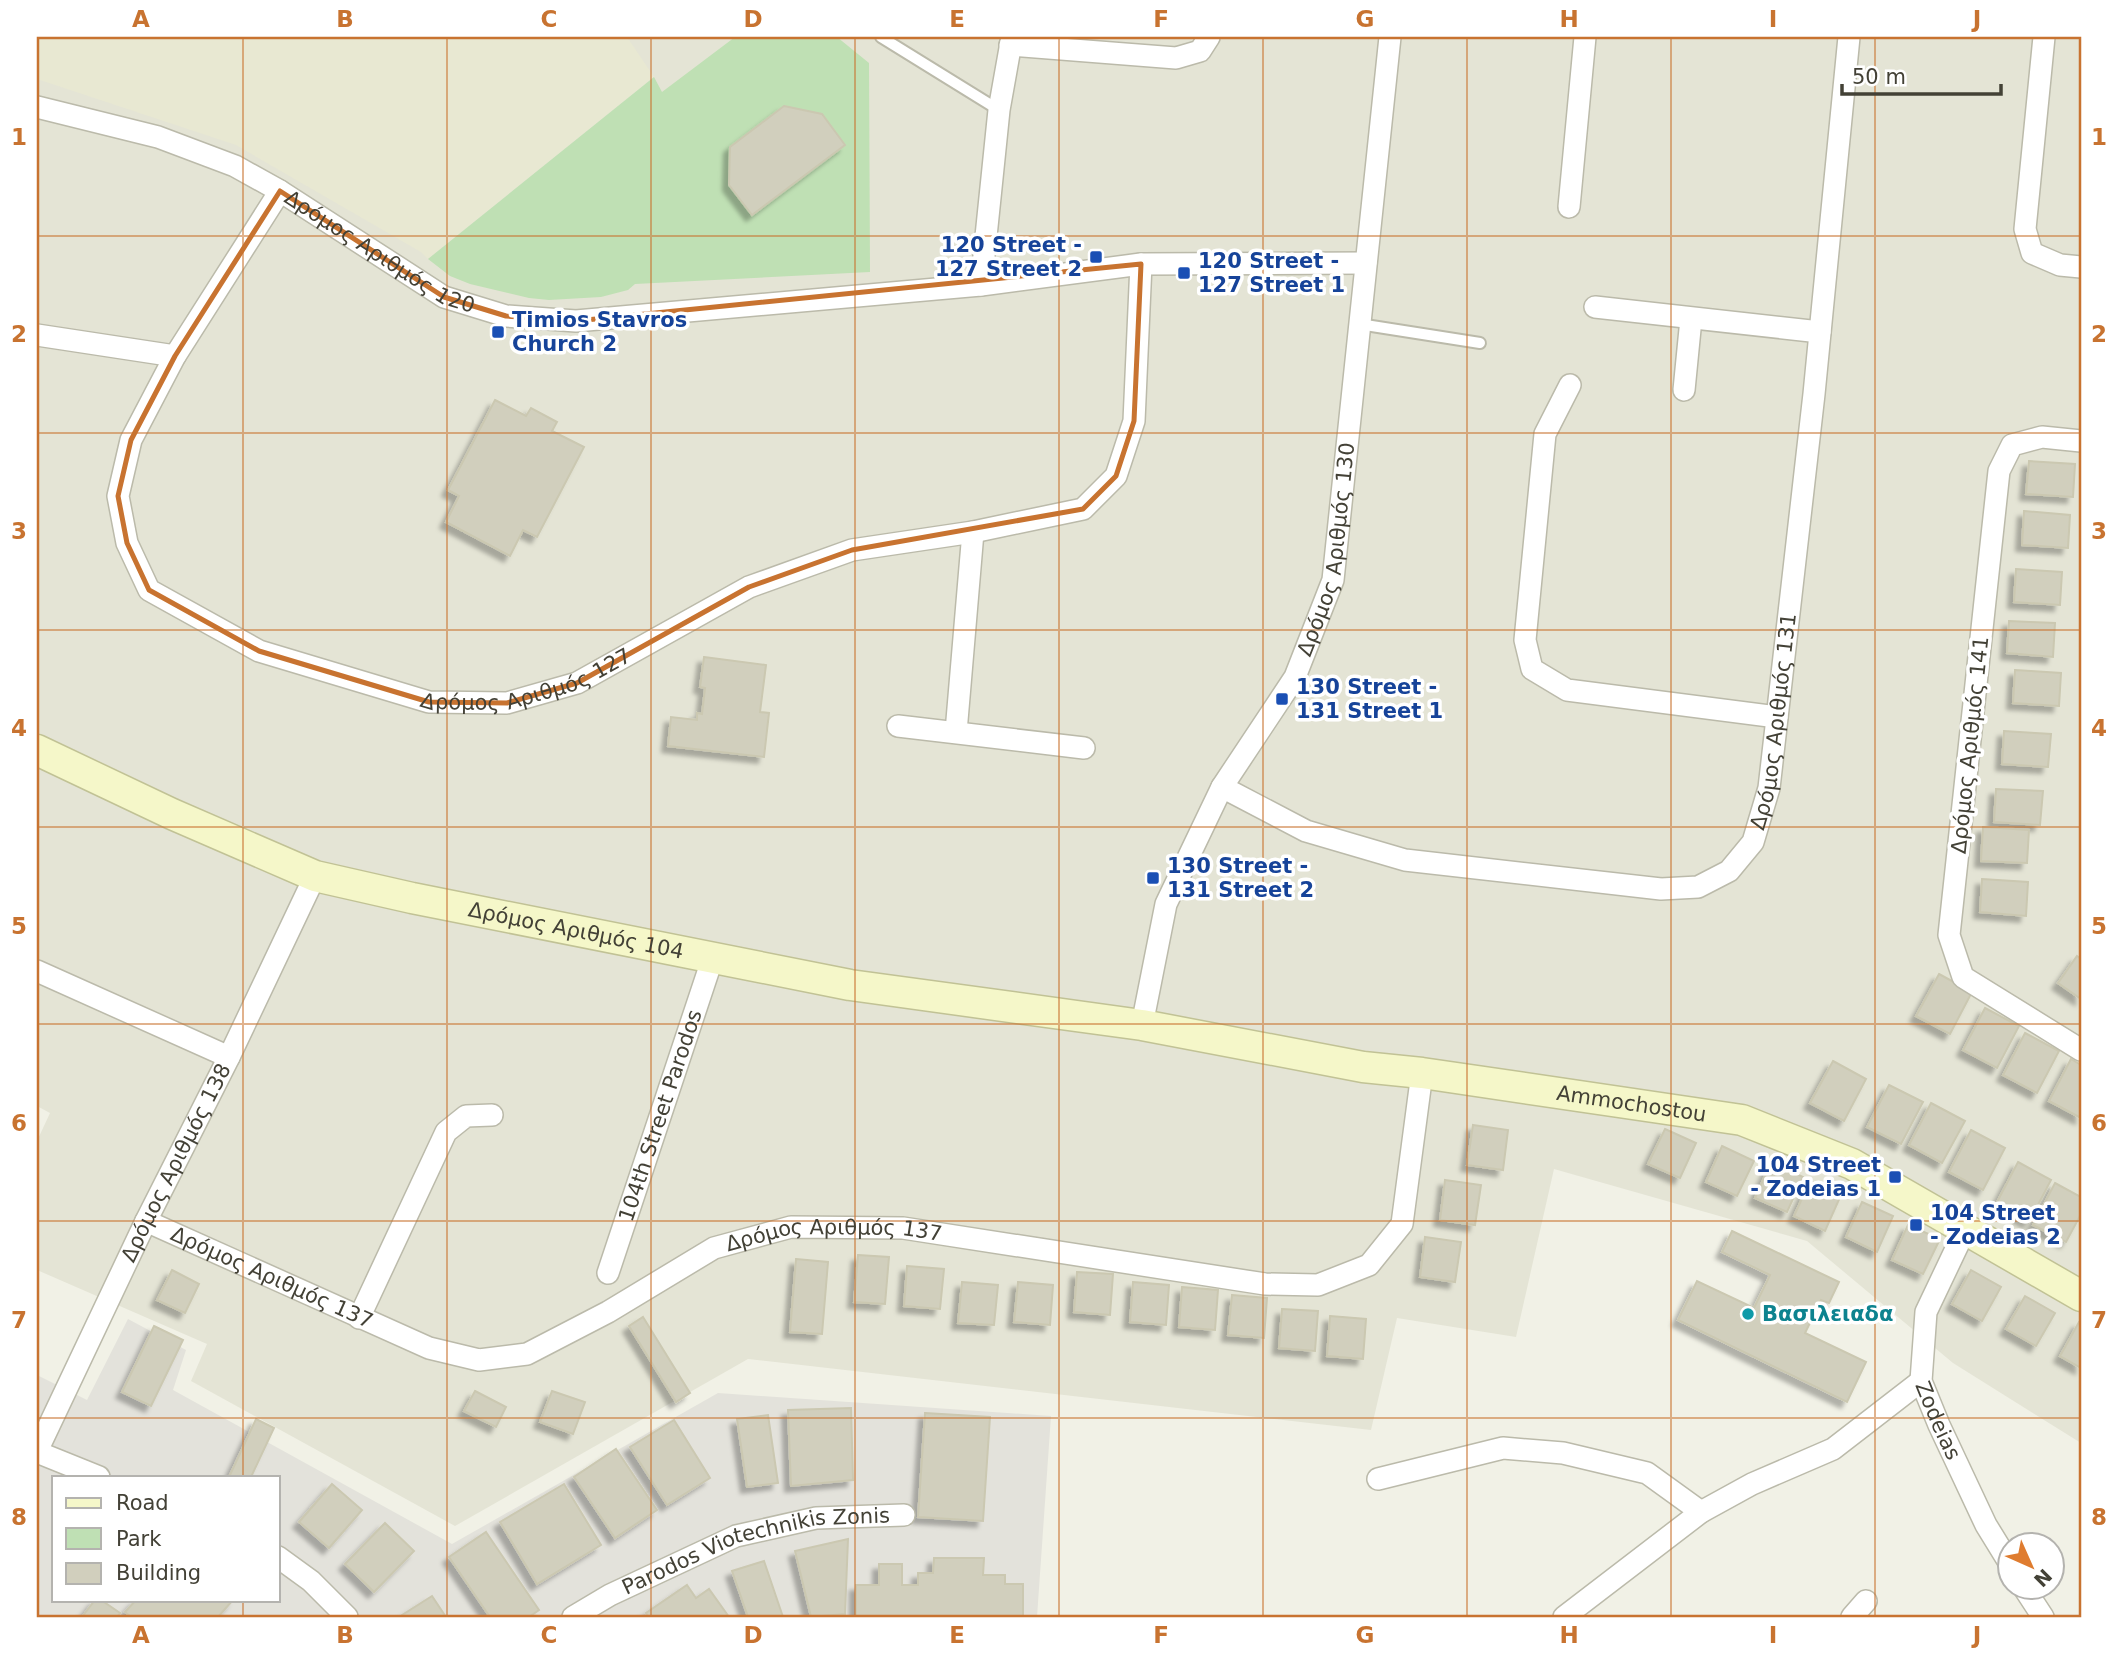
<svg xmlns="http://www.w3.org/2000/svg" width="2118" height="1654" viewBox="0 0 2118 1654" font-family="'DejaVu Sans',sans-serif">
  <defs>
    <filter id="shadow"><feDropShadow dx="-6" dy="6" stdDeviation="2" flood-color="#0004"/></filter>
  </defs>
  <rect width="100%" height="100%" fill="#f1f1e6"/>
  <polygon fill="#e4e4d5" points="37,37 2081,37 2081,1443 1953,1363 1807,1241 1554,1169 1516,1337 1397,1318 1371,1430 748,1359 455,1526 191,1381 207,1344 37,1270 37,1141 50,1113 37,1106"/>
  <path fill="#e3e2db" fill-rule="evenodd" d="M128,1319L186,1350L173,1390L452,1544L718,1393L1051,1416L1037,1617H37V1375L87,1400ZM54,1477H278V1600H54Z"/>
  <polygon fill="#e8e8d2" points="37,37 627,37 654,77 428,259 421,252 236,145 37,79"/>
  <polygon fill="#bfe0b4" points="735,37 837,37 869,63 870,272 635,284 628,290 601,297 549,300 529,298 470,284 450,276 428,259 654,77 662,92"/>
  <g fill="#d1cfbd" stroke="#cbc8b1" stroke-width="2" filter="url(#shadow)">
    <polygon points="784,106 822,114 845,145 752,215 729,185 730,147"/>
    <polygon points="495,400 526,416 531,408 557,422 552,431 584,447 537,537 523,530 510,556 446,522 459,496 448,490"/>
    <polygon points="2029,461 2075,464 2073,497 2026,494"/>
    <polygon points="2024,511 2070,515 2068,548 2022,545"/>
    <polygon points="2016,569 2062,572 2060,605 2014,602"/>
    <polygon points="2009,621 2055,623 2053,657 2007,653"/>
    <polygon points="704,657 766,665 760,712 769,713 764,757 668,746 671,717 697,720 697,713 702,714 705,688 700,687"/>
    <polygon points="2015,670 2061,673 2059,706 2013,703"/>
    <polygon points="2004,731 2051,734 2048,767 2002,764"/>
    <polygon points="1996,789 2043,791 2040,825 1994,822"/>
    <polygon points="1983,827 2029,830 2027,863 1981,861"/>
    <polygon points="1982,879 2028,882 2026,916 1980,912"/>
    <polygon points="2077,956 2081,959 2081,999 2058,983"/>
    <polygon points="1939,974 1972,992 1950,1034 1916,1016"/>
    <polygon points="1985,1008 2019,1026 1997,1068 1963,1050"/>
    <polygon points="2025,1033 2059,1051 2037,1093 2003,1075"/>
    <polygon points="2071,1059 2081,1065 2081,1118 2049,1101"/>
    <polygon points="1833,1061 1866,1079 1844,1121 1810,1103"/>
    <polygon points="1889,1085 1923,1102 1901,1144 1867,1127"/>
    <polygon points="1931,1103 1965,1121 1942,1163 1909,1145"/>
    <polygon points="1473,1125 1508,1130 1503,1170 1467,1165"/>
    <polygon points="1665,1129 1696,1143 1680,1178 1648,1164"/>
    <polygon points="1971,1130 2005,1148 1983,1190 1949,1172"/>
    <polygon points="1722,1146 1754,1161 1737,1196 1706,1182"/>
    <polygon points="1771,1162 1803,1177 1787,1212 1755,1198"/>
    <polygon points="2018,1162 2051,1180 2029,1222 1996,1204"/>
    <polygon points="1445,1180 1481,1185 1475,1225 1440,1220"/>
    <polygon points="1810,1181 1841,1195 1825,1231 1794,1216"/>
    <polygon points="2055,1183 2081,1197 2081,1214 2066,1242 2033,1225"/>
    <polygon points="1862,1202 1893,1216 1877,1252 1846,1237"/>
    <polygon points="1908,1225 1940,1239 1923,1274 1892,1260"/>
    <polygon points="1732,1231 1839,1282 1829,1303 1821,1300 1805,1333 1866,1362 1847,1402 1678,1320 1697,1281 1754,1308 1770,1275 1722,1252"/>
    <polygon points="1425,1237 1461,1242 1455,1282 1420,1277"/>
    <polygon points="858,1255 889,1257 885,1304 854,1302"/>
    <polygon points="796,1259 828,1262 822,1334 790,1332"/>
    <polygon points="907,1266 944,1269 940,1309 904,1306"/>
    <polygon points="172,1270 199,1284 185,1313 157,1300"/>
    <polygon points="1971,1270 2001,1287 1982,1321 1952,1304"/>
    <polygon points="1077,1272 1113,1274 1110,1315 1074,1312"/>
    <polygon points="962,1282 998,1285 994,1325 958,1323"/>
    <polygon points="1018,1282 1053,1285 1050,1325 1014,1322"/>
    <polygon points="1133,1282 1169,1285 1166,1325 1130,1322"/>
    <polygon points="1182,1287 1218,1290 1215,1330 1179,1327"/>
    <polygon points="1232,1295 1267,1298 1264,1338 1228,1335"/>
    <polygon points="2025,1296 2055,1313 2036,1346 2006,1329"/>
    <polygon points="1282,1309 1318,1311 1315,1351 1279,1348"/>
    <polygon points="1330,1316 1366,1319 1363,1359 1327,1356"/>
    <polygon points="643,1317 690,1393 676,1402 629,1326"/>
    <polygon points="2079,1322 2081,1323 2081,1368 2060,1356"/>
    <polygon points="154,1326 183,1340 151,1406 122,1392"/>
    <polygon points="475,1391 506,1407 496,1427 464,1411"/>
    <polygon points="552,1391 585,1402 573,1434 540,1422"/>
    <polygon points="851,1408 853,1480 791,1486 788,1410"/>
    <polygon points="925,1413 990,1417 983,1521 918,1517"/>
    <polygon points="768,1415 778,1483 747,1487 737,1419"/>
    <polygon points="256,1419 274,1428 251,1477 229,1477"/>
    <polygon points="674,1420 710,1478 667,1505 630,1447"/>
    <polygon points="616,1449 657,1510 615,1538 574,1477"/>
    <polygon points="332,1484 362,1510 329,1548 299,1522"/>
    <polygon points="564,1484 601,1545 537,1584 500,1522"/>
    <polygon points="385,1523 414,1551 374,1592 345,1564"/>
    <polygon points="486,1532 539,1610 529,1617 490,1617 449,1557"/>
    <polygon points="848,1539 845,1614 811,1617 795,1551"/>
    <polygon points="934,1558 984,1558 983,1575 1005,1575 1005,1584 1023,1584 1023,1617 856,1617 856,1585 879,1585 879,1564 902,1564 902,1585 918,1585 918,1573 933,1573"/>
    <polygon points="764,1561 783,1617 748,1617 732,1571"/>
    <polygon points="687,1585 696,1598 709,1589 729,1617 649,1617 646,1613"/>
    <polygon points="432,1596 446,1617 399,1617"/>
    <polygon points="95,1600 101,1600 120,1613 117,1617 82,1617"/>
    <polygon points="136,1600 233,1600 218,1617 131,1617 125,1612"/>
  </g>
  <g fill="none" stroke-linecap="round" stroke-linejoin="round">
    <g stroke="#bbbaaa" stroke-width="14">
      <g id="lane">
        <polyline points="881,37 999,110"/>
        <polyline points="1359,324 1480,343"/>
      </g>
    </g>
    <g stroke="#bbbaaa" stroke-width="24">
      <g id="street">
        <polyline points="2044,37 2025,229 2032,253 2060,265 2081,267"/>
        <polyline points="1010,45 1176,58 1200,51 1209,37"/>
        <path id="s1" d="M37,107L158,137L235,166L280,191L444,297L506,316L576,321L981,285L1141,264L1366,263"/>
        <path id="s2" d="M280,191L175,356L131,440L118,496L127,543L149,590L259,651L429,702L507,703L577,683L749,587L852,550L973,532L1083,509L1116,476L1134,421L1141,264"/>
        <polyline points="1569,207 1585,37"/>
        <polyline points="981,285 999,110 1012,37"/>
        <polyline points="1595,307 1820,332"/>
        <polyline points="37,335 175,356"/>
        <polyline points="1570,385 1545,434 1525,640 1532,669 1567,690 1777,717"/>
        <polyline points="1684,390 1691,319"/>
        <polyline points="2081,441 2042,437 2012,445 1999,471 1949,935 1963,977 2081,1050"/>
        <polyline points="898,726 1084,748"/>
        <polyline points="956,732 973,532"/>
        <path id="s3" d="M1222,787L1306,831L1405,860L1661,889L1698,887L1729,871L1753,842L1769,788L1814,394L1849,37"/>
        <polyline points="37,971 229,1057"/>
        <path id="s4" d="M1142,1025L1166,904L1222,787L1295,677L1333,580L1390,37"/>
        <path id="s5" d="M146,1221L429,1348L479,1360L527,1354L608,1312L714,1248L791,1227L903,1228L1265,1284L1318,1285L1369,1265L1402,1224L1422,1073"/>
        <path id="s6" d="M1965,1230L1926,1312L1921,1381L1939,1425L1986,1525L2010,1564"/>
        <path id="s7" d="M608,1273L713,957"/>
        <polyline points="359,1318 446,1132 466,1116 492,1115"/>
        <path id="s8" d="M37,1451L146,1221L229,1057L315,876"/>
        <polyline points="37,1452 99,1477"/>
        <polyline points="1378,1479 1503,1448 1563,1453 1647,1473 1701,1512"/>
        <polyline points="278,1557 311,1581 347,1617"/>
        <polyline points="2024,1588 2043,1617"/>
        <path id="s9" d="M573,1617L610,1595L736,1536L816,1518L904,1515"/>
        <polyline points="1564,1617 1701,1512 1752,1484 1833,1449 1921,1381"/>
        <polyline points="1852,1617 1866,1601"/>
      </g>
    </g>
    <g stroke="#c1c295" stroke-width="33">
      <g id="secondary">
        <path id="s10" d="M37,750L172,814L315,876L412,898L850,985L1142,1025L1363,1067L1422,1073L1742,1120L1852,1164L2081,1296"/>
      </g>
    </g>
    <use href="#lane" stroke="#fff" stroke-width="10"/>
    <use href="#street" stroke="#fff" stroke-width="21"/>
    <use href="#secondary" stroke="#f5f7c9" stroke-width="30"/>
  </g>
  <path fill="none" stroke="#c87330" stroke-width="5" stroke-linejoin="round" d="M280,191L444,297L506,316L576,321L1141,264L1134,421L1116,476L1083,509L852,550L749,587L577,683L507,703L429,702L259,651L149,590L127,543L118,496L131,440L175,356Z"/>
  <path fill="none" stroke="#c87330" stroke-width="2" stroke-opacity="0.55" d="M243,37V1477M447,37V1617M651,37V1617M855,37V1617M1059,37V1617M1263,37V1617M1467,37V1617M1671,37V1617M1875,37V1617M37,236H2081M37,433H2081M37,630H2081M37,827H2081M37,1024H2081M37,1221H2081M37,1418H2081M243,1600V1617"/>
  <g fill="#1a4fb4" stroke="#fff" stroke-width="2.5">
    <rect x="1089" y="250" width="14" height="14" rx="3.5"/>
    <rect x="1177" y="266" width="14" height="14" rx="3.5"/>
    <rect x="491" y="325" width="14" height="14" rx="3.5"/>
    <rect x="1275" y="692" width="14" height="14" rx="3.5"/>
    <rect x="1146" y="871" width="14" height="14" rx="3.5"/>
    <rect x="1888" y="1170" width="14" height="14" rx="3.5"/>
    <rect x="1909" y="1218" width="14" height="14" rx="3.5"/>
  </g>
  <circle fill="#0f9aa8" stroke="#fff" stroke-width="2.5" cx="1748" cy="1314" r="7"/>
  <g text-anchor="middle" stroke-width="7" stroke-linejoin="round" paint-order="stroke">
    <g font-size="21" font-weight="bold" fill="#164399" stroke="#fff" text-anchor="start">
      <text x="1082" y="252" text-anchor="end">120 Street -<tspan x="1082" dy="24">127 Street 2</tspan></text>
      <text x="1198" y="268">120 Street -<tspan x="1198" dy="24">127 Street 1</tspan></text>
      <text x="512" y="327">Timios Stavros<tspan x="512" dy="24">Church 2</tspan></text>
      <text x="1296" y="694">130 Street -<tspan x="1296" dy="24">131 Street 1</tspan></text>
      <text x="1167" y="873">130 Street -<tspan x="1167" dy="24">131 Street 2</tspan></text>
      <text x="1881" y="1172" text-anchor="end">104 Street<tspan x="1881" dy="24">- Zodeias 1</tspan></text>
      <text x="1930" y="1220">104 Street<tspan x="1930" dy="24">- Zodeias 2</tspan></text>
    </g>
    <g font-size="21" fill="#434136" stroke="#fff">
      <text dy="7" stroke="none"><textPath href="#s1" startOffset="376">Δρόμος Αριθμός 120</textPath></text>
      <text dy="7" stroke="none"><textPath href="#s4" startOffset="518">Δρόμος Αριθμός 130</textPath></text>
      <text dy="7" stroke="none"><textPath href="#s2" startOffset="852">Δρόμος Αριθμός 127</textPath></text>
      <text dy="7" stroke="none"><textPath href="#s3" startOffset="688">Δρόμος Αριθμός 131</textPath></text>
      <text transform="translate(1970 745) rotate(-84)" y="7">Δρόμος Αριθμός 141</text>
      <text dy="7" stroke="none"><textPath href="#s10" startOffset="572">Δρόμος Αριθμός 104</textPath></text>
      <text dy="7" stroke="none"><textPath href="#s10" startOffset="1642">Ammochostou</textPath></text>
      <text dy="7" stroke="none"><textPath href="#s7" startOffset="166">104th Street Parodos</textPath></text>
      <text dy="7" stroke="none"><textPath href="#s8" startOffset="320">Δρόμος Αριθμός 138</textPath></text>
      <text dy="7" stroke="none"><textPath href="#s5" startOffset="747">Δρόμος Αριθμός 137</textPath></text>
      <text dy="7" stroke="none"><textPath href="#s5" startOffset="138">Δρόμος Αριθμός 137</textPath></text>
      <text dy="7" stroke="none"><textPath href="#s6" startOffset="203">Zodeias</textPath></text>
      <text dy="7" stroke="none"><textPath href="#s9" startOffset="198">Parodos Viotechnikis Zonis</textPath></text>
    </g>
    <g font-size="21" font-weight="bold" fill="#0d838f" stroke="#fff" text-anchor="start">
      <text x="1762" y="1321">Βασιλειαδα</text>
    </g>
  </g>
  <rect width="2118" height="1654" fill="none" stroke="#ffffff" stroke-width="77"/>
  <rect x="52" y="1476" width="228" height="126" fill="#ffffff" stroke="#b4b3af" stroke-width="2"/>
  <rect x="66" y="1498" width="35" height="10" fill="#f5f7c9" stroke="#b4b3af" stroke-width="2"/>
  <text x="116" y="1510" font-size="21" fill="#434136">Road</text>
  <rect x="66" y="1528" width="35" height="21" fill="#bfe0b4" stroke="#b4b3af" stroke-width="2"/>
  <text x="116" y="1546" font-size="21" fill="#434136">Park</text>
  <rect x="66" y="1563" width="35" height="21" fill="#d1cfbd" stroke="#b4b3af" stroke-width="2"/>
  <text x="116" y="1580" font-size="21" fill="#434136">Building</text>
  <g transform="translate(2031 1566) rotate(135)"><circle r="33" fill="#ffffff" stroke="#b4b3af" stroke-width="2"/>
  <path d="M0-5L12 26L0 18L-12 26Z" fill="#df7c2f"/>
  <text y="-10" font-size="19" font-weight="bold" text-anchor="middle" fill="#434136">N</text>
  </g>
  <path d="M1842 84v10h159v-10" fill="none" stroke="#434136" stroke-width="3.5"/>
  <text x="1852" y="84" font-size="21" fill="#434136" stroke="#ffffff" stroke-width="5" paint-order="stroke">50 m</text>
  <rect x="38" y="38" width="2042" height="1578" fill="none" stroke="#c87330" stroke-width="2.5"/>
  <g font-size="23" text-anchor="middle" font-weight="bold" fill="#c87330">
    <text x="141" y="27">A</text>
    <text x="345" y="27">B</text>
    <text x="549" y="27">C</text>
    <text x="753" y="27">D</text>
    <text x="957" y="27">E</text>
    <text x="1161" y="27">F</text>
    <text x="1365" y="27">G</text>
    <text x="1569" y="27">H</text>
    <text x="1773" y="27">I</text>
    <text x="1977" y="27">J</text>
    <text x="19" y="145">1</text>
    <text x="2099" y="145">1</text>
    <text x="19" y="342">2</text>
    <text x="2099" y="342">2</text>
    <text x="19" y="539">3</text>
    <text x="2099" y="539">3</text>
    <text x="19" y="736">4</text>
    <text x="2099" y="736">4</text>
    <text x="19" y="934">5</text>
    <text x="2099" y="934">5</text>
    <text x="19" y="1131">6</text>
    <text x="2099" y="1131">6</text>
    <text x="19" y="1328">7</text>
    <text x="2099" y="1328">7</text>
    <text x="19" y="1525">8</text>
    <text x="2099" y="1525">8</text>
    <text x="141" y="1643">A</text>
    <text x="345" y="1643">B</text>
    <text x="549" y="1643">C</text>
    <text x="753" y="1643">D</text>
    <text x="957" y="1643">E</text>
    <text x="1161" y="1643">F</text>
    <text x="1365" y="1643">G</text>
    <text x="1569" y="1643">H</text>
    <text x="1773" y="1643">I</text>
    <text x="1977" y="1643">J</text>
  </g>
</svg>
